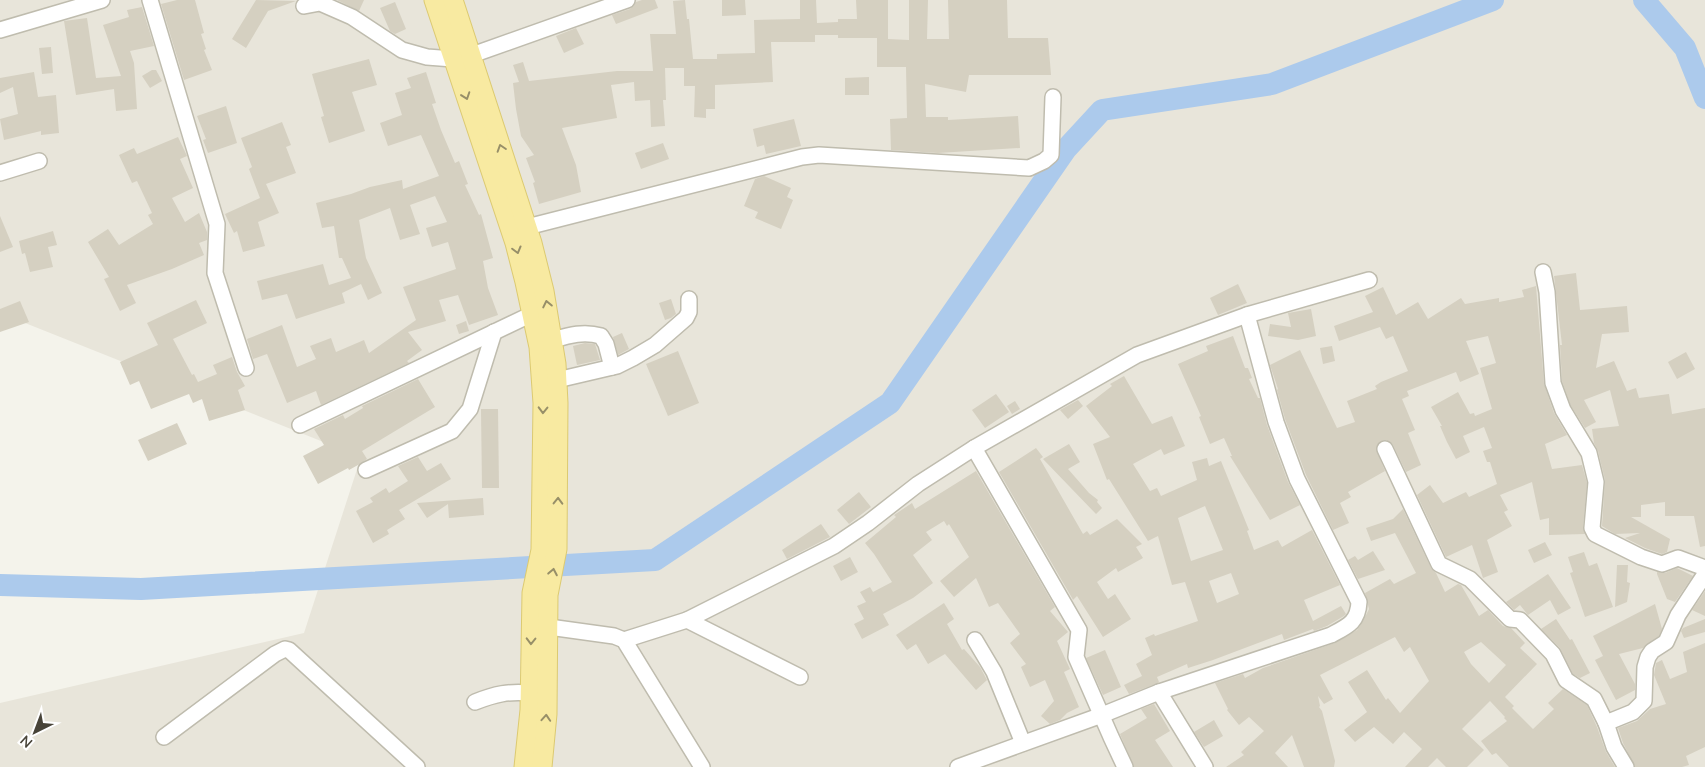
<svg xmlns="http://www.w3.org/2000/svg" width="1705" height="767" viewBox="0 0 1705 767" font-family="Mulish,sans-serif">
  <rect width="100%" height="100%" fill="#f4f3eb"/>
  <polygon fill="#e8e5da" points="0,0 1705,0 1705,767 0,767 0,703 304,633 361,457 0,313"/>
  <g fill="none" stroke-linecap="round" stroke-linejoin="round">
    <g stroke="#accaec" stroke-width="22">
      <polyline points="1644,0 1685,48 1705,98"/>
      <polyline points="0,585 141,589 655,560 890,403 1066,149 1102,110 1272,84 1493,0"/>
    </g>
  </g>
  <g fill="#d5d0c1" fill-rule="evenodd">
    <polygon points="177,0 195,0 204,33 201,34 206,49 204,50 212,70 184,80 161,4"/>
    <polygon points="256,0 296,1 268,11 246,48 232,39"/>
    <polygon points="337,0 364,0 359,11"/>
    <polygon points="642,0 655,0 658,8 616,24 612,15 630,9 636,2"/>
    <polygon points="685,0 687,19 689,19 693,59 717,59 717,54 755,53 754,20 800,19 800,0 816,0 817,23 838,22 838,19 857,19 856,0 888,0 888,39 909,40 909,0 928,0 927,39 949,39 948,0 1007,0 1008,38 1048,38 1051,75 969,75 966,92 925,84 926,117 948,117 948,120 1018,116 1020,148 938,153 891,150 890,119 907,118 906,67 877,67 877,38 838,38 838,35 815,35 815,42 771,42 773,82 715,85 715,109 706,109 706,118 694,117 695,86 684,86 684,68 665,68 666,100 663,100 665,126 651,127 650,100 635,101 634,82 611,85 617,118 562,128 576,165 581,192 539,204 533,183 535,182 526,158 534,155 521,136 516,109 513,83 519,82 513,65 523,62 529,81 617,71 653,71 650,34 676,34 673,1"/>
    <polygon points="722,0 745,0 746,15 722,16"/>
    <polygon points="395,2 406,29 395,34 390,31 380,8"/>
    <polygon points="142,7 154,46 130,51 134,63 137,109 116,111 114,89 76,95 64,21 87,18 96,78 121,76 103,25 129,17 127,10"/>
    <polygon points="576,28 584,44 564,53 556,36"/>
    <polygon points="51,47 53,73 42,74 39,48"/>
    <polygon points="369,59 377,85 352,92 365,131 329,143 321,117 324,116 312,74"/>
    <polygon points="152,70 156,70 162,81 150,88 142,76"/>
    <polygon points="34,72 38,97 56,95 59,133 41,135 41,131 4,140 0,119 18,114 13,87 0,93 0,78"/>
    <polygon points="426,72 436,103 432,104 441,130 455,163 459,161 468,184 465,185 479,215 481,214 493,258 483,261 488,288 498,315 469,325 458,295 439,300 446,321 408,332 422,350 407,361 409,363 321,405 316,391 287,403 267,354 253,359 247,339 282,325 297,367 316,359 310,346 331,338 336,352 364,340 369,353 416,320 403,287 456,269 448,242 432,247 426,228 447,222 435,196 410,205 420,234 400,240 390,208 359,220 366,258 382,293 368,300 361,284 342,293 345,303 296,319 287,294 262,300 257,281 323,264 329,285 351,278 342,258 339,258 334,226 322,228 316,203 351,194 370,187 402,180 403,189 439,176 421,135 388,146 380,123 402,115 395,93 411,88 407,78"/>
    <polygon points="869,77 869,95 845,95 845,78"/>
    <polygon points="226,106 237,143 208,153 203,140 206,139 197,116"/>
    <polygon points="794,119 801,146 766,154 764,145 757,147 753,129"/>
    <polygon points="282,122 291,145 286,147 296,173 266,184 279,213 258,222 265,246 243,252 237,231 234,233 225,214 260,198 249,169 252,167 241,138"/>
    <polygon points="178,137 187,156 180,159 193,188 172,198 185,222 199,213 207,232 207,240 199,243 204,255 172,269 127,285 136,303 120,311 104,279 109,277 88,242 108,229 119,245 153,224 148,215 152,213 137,181 132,183 119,155 134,148 137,154"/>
    <polygon points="663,143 669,159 641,169 635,153"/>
    <polygon points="764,176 791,188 787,197 793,200 781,229 755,218 758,212 744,206 755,179"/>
    <polygon points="0,216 13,247 0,252"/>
    <polygon points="53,231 57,245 48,247 53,267 30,272 25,253 22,254 19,241"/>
    <polygon points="1576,273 1580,310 1627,306 1629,332 1602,334 1596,368 1614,361 1627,391 1636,388 1639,398 1669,394 1672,414 1705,408 1705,546 1700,547 1694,516 1665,516 1665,502 1641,505 1641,517 1631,517 1670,539 1667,552 1662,554 1645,548 1625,538 1640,533 1615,534 1602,526 1605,480 1598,451 1594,443 1592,429 1619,426 1610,390 1584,400 1596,422 1585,428 1571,406 1562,381 1560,345 1562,345 1554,276"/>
    <polygon points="1238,284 1247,303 1218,315 1210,298"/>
    <polygon points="1536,286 1544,384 1554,413 1567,435 1545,444 1552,469 1582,465 1587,483 1583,527 1585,534 1549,535 1549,518 1540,520 1532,482 1500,495 1508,510 1504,512 1512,526 1487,540 1498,572 1483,578 1472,545 1446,557 1417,495 1430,485 1443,503 1466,492 1469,497 1497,484 1490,462 1487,462 1483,451 1492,448 1484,427 1463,436 1470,452 1456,459 1447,442 1440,426 1442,426 1431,407 1458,392 1470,414 1474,413 1475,416 1492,409 1480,368 1496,363 1488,336 1466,341 1479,374 1460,382 1456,372 1407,391 1409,396 1402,399 1415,430 1408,433 1421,465 1406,472 1393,445 1386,440 1381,441 1376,449 1385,471 1348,492 1351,497 1340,503 1349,523 1333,530 1306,475 1285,419 1277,390 1278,389 1270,365 1300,350 1337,428 1355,422 1347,401 1377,389 1375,386 1381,382 1408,371 1393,336 1386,339 1380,327 1339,341 1334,326 1373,312 1365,296 1383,287 1396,315 1418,302 1428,319 1461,298 1465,304 1499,298 1499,302 1524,297 1522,290"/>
    <polygon points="671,299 676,314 671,318 665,320 659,303"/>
    <polygon points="196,300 207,323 173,339 192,375 194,374 198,382 217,374 213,365 232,357 237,372 245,386 238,390 245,410 209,421 202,399 193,403 189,394 151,409 139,381 130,385 120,362 158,345 147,323"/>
    <polygon points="20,301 29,322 0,332 0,309"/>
    <polygon points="1311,309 1316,336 1298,340 1268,336 1270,324 1291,327 1288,313"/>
    <polygon points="466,321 469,331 459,334 456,325"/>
    <polygon points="622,333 629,349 618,355 613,337"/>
    <polygon points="1233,336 1245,368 1248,368 1252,378 1249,379 1258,398 1260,398 1267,425 1288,482 1300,505 1270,520 1230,456 1232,456 1224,438 1210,444 1199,417 1201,416 1178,364 1208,351 1206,346"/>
    <polygon points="585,343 595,344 600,360 577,365 573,346"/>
    <polygon points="1332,346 1335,361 1323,364 1320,348"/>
    <polygon points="678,351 699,403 668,416 646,364"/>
    <polygon points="1686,352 1695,369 1677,379 1668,362"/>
    <path d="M1124,376L1152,424L1172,416L1185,446L1164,455L1161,449L1133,464L1150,491L1157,488L1161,496L1197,480L1192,462L1207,458L1209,466L1221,461L1249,530L1247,531L1254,550L1278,540L1282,547L1312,530L1340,585L1304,600L1313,621L1341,606L1346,614L1344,616L1327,626L1314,631L1313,629L1284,640L1282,634L1213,660L1188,668L1187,664L1157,677L1159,682L1158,683L1129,694L1124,685L1142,676L1136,664L1152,655L1145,638L1154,634L1155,636L1198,621L1185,582L1172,585L1158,536L1148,541L1109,479L1107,480L1093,444L1110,437L1086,406L1112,386L1110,384ZM1205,506L1223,550L1191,561L1178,518ZM1231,573L1239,594L1217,603L1209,581Z"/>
    <polygon points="418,379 435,407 362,451 367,459 358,465 349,470 348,468 318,484 303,456 324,445 314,429 343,415 345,419 363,408 362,406"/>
    <polygon points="996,394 1009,412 985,428 972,410"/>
    <polygon points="1078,400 1083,406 1068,419 1060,410"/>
    <polygon points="1015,401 1020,409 1012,414 1007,406"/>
    <polygon points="481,409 498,409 499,488 482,488"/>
    <polygon points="177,423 187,444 148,461 138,440"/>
    <polygon points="1069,444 1080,462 1068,469 1089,493 1098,500 1097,502 1102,508 1096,514 1043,459"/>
    <polygon points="1036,448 1043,457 1040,459 1083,534 1087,531 1090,535 1117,519 1142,544 1136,547 1143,558 1118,572 1116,568 1097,582 1108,599 1115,594 1131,619 1103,637 1077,596 1073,600 1072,598 999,472"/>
    <polygon points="418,457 427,471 441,463 451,479 399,510 405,519 387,530 389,534 373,543 356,511 373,502 370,498 386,488 389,493 408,481 398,466"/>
    <polygon points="976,471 1055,607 1050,611 1068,632 1057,641 1070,669 1064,672 1079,707 1067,713 1060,720 1050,724 1041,716 1054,701 1045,680 1030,687 1021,667 1026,664 1010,643 1020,634 998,603 989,607 976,578 954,597 940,581 969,557 949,524 947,526 944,521 926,532 932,540 913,555 933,583 913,598 883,614 889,625 862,639 854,624 864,619 857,606 866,602 860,592 870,587 873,592 892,582 874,554 865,543 896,517 894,515 912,503 915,509"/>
    <polygon points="859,492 871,507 849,524 837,510"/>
    <polygon points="483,498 484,515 449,518 448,504 427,518 417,503"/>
    <path d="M1403,509L1431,568L1436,573L1445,592L1458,584L1461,585L1479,616L1488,610L1503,626L1511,628L1525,643L1520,648L1537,664L1505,697L1514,706L1512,708L1533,729L1554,709L1548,703L1563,689L1587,705L1597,727L1606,752L1615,767H1509L1496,753L1492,755L1481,741L1507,721L1504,718L1505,717L1490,701L1462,729L1484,750L1467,767H1446L1437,758L1428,767H1405L1422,749L1404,732L1393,744L1374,727L1355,742L1344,730L1367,712L1348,682L1367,670L1386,700L1388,698L1400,713L1429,681L1410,647L1404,652L1395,637L1320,675L1333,699L1324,704L1318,696L1320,706L1319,707L1322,711L1335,761L1334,767H1304L1292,735L1275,753L1288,767H1226L1244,755L1241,752L1264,731L1249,717L1239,725L1227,710L1228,709L1215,683L1243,674L1245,678L1263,668L1335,643L1357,630L1362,623L1369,609L1365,593L1390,579L1394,584L1416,573L1395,533L1371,541L1366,528L1393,519ZM1481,642L1506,665L1489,683L1471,664L1464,652Z"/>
    <polygon points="821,524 830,537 787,559 782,550"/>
    <polygon points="1545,542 1552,555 1534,563 1528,550"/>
    <polygon points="1373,551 1385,570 1358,579 1348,560 1355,556 1358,560"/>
    <polygon points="1584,552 1589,566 1597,563 1613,607 1585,617 1570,573 1573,572 1568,557"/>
    <polygon points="850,557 858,572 841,581 833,566"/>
    <polygon points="1617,565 1628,565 1627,582 1630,583 1627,602 1615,607"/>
    <polygon points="1677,568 1693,576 1675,602 1667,599 1657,574 1657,572 1665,573"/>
    <polygon points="1548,574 1571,608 1558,615 1550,600 1528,615 1520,605 1514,610 1506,602"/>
    <polygon points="1705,591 1705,616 1692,610"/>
    <polygon points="944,603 954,619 947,624 962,650 964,649 980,667 987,680 976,690 945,654 928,664 916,644 907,650 896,635"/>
    <polygon points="1655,604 1662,629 1659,636 1643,648 1619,654 1635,684 1635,690 1616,700 1595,660 1603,656 1593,636"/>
    <polygon points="1556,619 1570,640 1572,639 1590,673 1580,678 1573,674 1560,648 1541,629"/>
    <polygon points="1705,619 1705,632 1684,638 1681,631 1683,628"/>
    <polygon points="1705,643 1705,747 1686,756 1689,765 1682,767 1635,767 1623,743 1618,728 1637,721 1650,709 1666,704 1654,675 1656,663 1662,660 1670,679 1687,672 1683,652"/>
    <polygon points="1105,650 1121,687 1103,695 1086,658"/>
    <polygon points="1154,704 1170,731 1155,740 1173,767 1134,767 1120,734 1147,718 1141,709"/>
    <polygon points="1214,720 1223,736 1204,747 1194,732"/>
  </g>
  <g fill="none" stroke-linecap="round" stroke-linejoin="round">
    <g stroke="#bfbcae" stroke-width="18">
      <g id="minor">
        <polyline points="150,0 217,224 215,273 246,368"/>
        <polyline points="304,6 320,3 352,17 402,50 427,57 453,59 472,55 627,0"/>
        <polyline points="0,30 102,0"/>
        <polyline points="0,173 39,161"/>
        <polyline points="527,227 802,157 819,155 1029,168 1044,161 1051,155 1053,97"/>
        <polyline points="1543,272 1547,292 1553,383 1563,410 1589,453 1596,482 1592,528 1595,534 1641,557 1662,564 1678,558 1705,568"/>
        <path d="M553,340C570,335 584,331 601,336L606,344L612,367"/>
        <polyline points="546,381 557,380 617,366 633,358 655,345 686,318 689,312 689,299"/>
        <polyline points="300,425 532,314"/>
        <polyline points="974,448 1079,630 1076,657 1111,737 1125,767"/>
        <polyline points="1385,449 1439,564 1470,579 1510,619 1520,620 1553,654 1566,680 1594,699 1606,723 1614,747 1626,767"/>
        <polyline points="366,470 452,431 470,409 494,332"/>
        <polyline points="687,620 834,546 868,523 918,484 974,448 1137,355 1247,315 1369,280"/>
        <polyline points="549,627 614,636 624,640 702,767"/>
        <polyline points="624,640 687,620 800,677"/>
        <polyline points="975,640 994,672 1023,743"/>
        <polyline points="1159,692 1205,767"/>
        <path d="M475,702C495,694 509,691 530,693"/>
        <polyline points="1606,723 1633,712 1644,701 1645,667 1648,657 1652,651 1666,642 1678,615 1705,574"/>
        <polyline points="164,737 275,654 285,649 289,650 417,767"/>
        <path d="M958,767L1102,715L1159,692L1331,635C1348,626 1358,622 1359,602L1297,479L1276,422L1247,315"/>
      </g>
    </g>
    <g stroke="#dcca71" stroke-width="21">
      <g id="major">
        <polyline points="434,0 515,243 525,282 539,347 543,403 541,550 532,593 530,710 524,767"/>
        <polyline points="453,0 532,243 544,291 556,364 558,403 557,549 548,595 547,714 542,767"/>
      </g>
    </g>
    <use href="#minor" stroke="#fff" stroke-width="15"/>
    <use href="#major" stroke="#f8eaa1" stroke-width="19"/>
  </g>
  <defs><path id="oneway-chevron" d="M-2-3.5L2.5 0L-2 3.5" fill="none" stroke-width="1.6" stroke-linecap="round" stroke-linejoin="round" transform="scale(1.25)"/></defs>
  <g stroke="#978f68">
    <use href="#oneway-chevron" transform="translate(466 96) rotate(71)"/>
    <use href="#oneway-chevron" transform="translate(501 148) rotate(-108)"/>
    <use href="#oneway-chevron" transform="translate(517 250) rotate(75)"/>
    <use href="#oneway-chevron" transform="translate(547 304) rotate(-102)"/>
    <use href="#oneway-chevron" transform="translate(543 410) rotate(91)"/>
    <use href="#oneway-chevron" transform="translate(558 501) rotate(-89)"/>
    <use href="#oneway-chevron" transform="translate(553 572) rotate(-79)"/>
    <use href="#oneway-chevron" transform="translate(531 641) rotate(91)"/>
    <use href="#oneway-chevron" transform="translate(546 718) rotate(-86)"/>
  </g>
  <g transform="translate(35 732) rotate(222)" stroke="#ffffff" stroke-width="4" paint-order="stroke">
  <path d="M0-4L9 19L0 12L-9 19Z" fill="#484439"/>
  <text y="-8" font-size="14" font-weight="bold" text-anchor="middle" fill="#484439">N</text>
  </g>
</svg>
